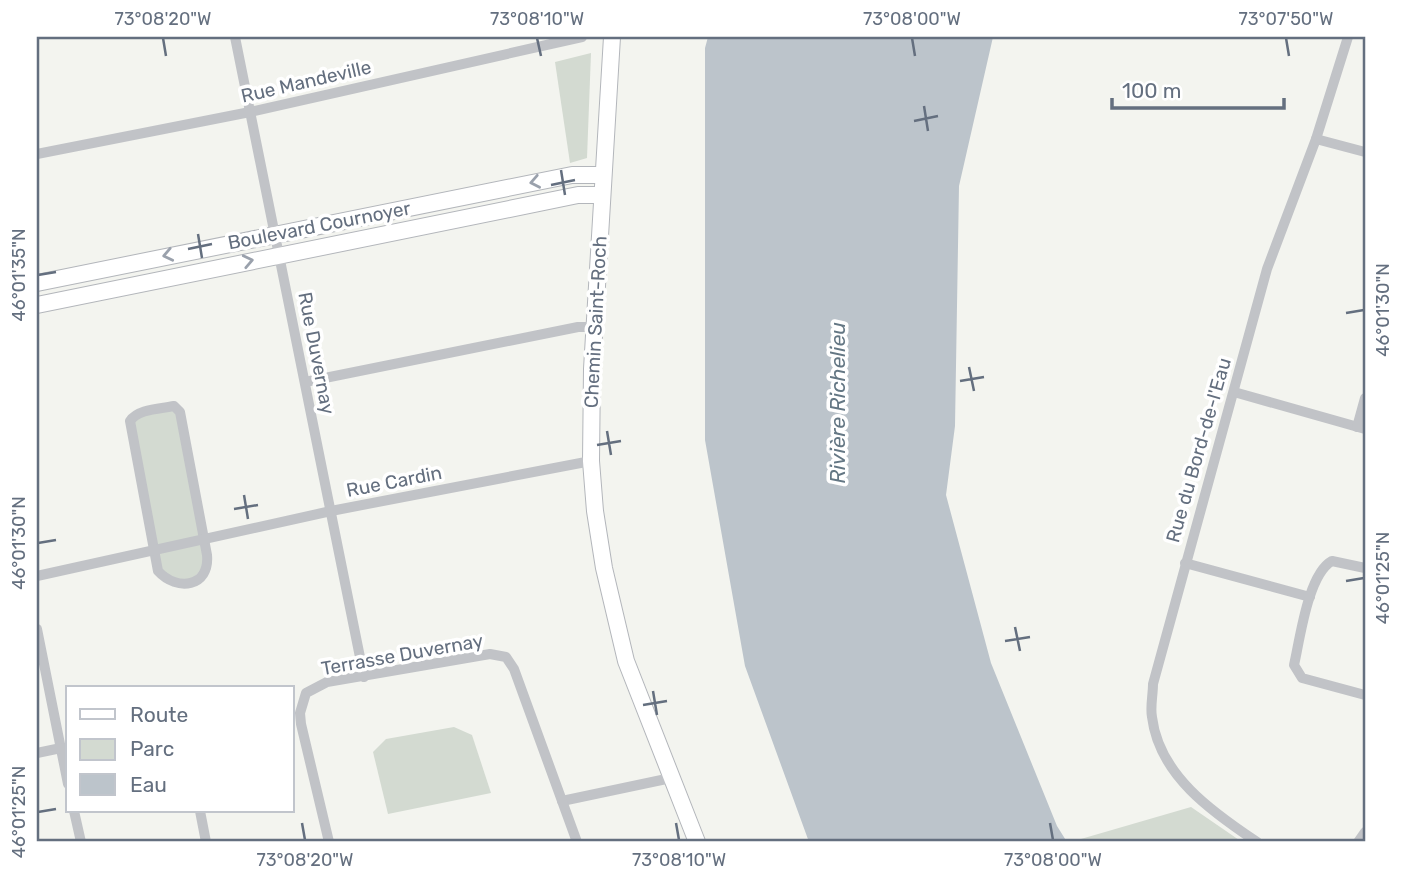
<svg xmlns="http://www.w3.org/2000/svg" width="1402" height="879" viewBox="0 0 1402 879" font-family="Rubik,sans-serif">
  <rect width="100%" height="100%" fill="#f3f4ef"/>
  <g fill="#d3dad1">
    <polygon points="591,53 587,158 570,163 555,62"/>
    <polygon points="174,406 211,558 188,584 162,575 133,423 137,415"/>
    <polygon points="454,727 472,735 491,793 388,814 373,752 386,739"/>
    <polygon points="1191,807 1242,842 1074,841"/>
  </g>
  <polygon fill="#bcc4cb" points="708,37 993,37 959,186 955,426 946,495 991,663 1057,826 1067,842 809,842 745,666 705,440 705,48"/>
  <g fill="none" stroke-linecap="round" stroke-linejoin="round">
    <g stroke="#b3b6bb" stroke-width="18">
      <g id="secondary">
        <polyline points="612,37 592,369 591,461 595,511 604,568 626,661 697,842"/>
        <polyline points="37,283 572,175 602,175"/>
        <polyline points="37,305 578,195 601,195"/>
      </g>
    </g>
    <g stroke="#c1c3c7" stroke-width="10">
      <polyline points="235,37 364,677"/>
      <polyline points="1316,139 1365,152"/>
      <polyline points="37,154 250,112 582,37"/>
      <polyline points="305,382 578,327 594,327"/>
      <polyline points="1234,392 1365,429"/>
      <path d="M174,406L180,412L207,555C210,587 177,592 158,571L130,421C138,409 159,409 174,406Z"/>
      <polyline points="1357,427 1365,398"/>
      <polyline points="1185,563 1310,597"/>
      <path d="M1365,568L1332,561C1308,574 1300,639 1294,665L1302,678L1365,695"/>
      <polyline points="37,576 331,511 591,461"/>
      <polyline points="37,629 68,784"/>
      <polyline points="37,753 61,748"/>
      <polyline points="562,801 671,778"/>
      <polyline points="74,811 81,842"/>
      <polyline points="200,811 206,842"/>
      <polyline points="329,842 301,724 300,713 306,693 327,682 490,654 506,657 514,669 577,842"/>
      <path d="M1257,842C1212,812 1159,775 1152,717C1150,707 1153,695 1153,684L1267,269L1316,139L1348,37"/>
      <polyline points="1358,842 1365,832"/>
    </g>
    <use href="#secondary" stroke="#fff" stroke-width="16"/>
  </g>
  <defs><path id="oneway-chevron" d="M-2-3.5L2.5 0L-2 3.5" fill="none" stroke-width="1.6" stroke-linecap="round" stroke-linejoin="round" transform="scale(1.75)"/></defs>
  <g stroke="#9aa1ac">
    <use href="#oneway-chevron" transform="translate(535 182) rotate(169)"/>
    <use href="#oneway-chevron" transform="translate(168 255) rotate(168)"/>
    <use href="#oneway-chevron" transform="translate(248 261) rotate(-12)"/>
  </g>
  <path fill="none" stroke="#646f7f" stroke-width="2.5" d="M163,38L166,56M537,38L541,56M912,38L915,56M1286,38L1289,56M924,106L928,131M914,121L938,116M561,170L565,195M551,185L575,180M198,234L202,258M188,249L212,244M38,275L56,272M1346,313L1364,310M969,367L974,391M960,381L984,377M607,431L611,455M597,445L621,441M244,495L248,519M234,509L258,505M38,543L56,540M1346,581L1364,578M1015,627L1020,651M1005,641L1030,637M653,691L657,715M643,705L667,701M38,812L56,809M302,823L305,840M676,823L679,840M1050,823L1053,840"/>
  <g text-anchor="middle" stroke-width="7" stroke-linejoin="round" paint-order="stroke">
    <g font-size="19" fill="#646f7f" stroke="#fff">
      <text transform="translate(306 81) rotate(-13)" y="7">Rue Mandeville</text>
      <text transform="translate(319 225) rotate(-11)" y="7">Boulevard Cournoyer</text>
      <text transform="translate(595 322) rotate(-87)" y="7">Chemin Saint-Roch</text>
      <text transform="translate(317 353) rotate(79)" y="7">Rue Duvernay</text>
      <text transform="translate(1198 450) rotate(-74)" y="7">Rue du Bord-de-l'Eau</text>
      <text transform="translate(394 481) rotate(-11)" y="7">Rue Cardin</text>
      <text transform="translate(402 654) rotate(-10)" y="7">Terrasse Duvernay</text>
    </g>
    <g font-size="21" font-style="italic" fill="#647784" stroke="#fff">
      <text transform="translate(838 403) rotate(-90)" y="7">Rivière Richelieu</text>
    </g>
  </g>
  <rect width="1402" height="879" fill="none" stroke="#ffffff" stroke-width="77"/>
  <rect x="66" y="686" width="228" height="126" fill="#ffffff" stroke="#c1c5cc" stroke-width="2"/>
  <rect x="80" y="709" width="35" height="10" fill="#ffffff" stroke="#c1c5cc" stroke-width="2"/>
  <text x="130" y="722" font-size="21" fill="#646f7f">Route</text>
  <rect x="80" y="739" width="35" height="21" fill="#d3dad1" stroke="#c1c5cc" stroke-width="2"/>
  <text x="130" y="756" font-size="21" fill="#646f7f">Parc</text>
  <rect x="80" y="774" width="35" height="21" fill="#bcc4cb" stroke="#c1c5cc" stroke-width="2"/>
  <text x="130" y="792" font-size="21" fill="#646f7f">Eau</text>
  <path d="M1112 98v10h172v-10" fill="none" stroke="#646f7f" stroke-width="3.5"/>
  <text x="1122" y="98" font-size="21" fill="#646f7f" stroke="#ffffff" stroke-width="5" paint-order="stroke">100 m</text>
  <rect x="38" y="38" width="1326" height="802" fill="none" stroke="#646f7f" stroke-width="2.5"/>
  <g font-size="18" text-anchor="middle" fill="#646f7f">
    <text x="163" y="25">73°08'20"W</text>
    <text x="537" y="25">73°08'10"W</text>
    <text x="912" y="25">73°08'00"W</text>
    <text x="1286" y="25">73°07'50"W</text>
    <text transform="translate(19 275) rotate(-90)" y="6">46°01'35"N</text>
    <text transform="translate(1383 310) rotate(-90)" y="6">46°01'30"N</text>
    <text transform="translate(19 543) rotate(-90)" y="6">46°01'30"N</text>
    <text transform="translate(1383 578) rotate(-90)" y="6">46°01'25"N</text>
    <text transform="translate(19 812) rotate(-90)" y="6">46°01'25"N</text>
    <text x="305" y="866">73°08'20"W</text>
    <text x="679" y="866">73°08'10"W</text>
    <text x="1053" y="866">73°08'00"W</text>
  </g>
</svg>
